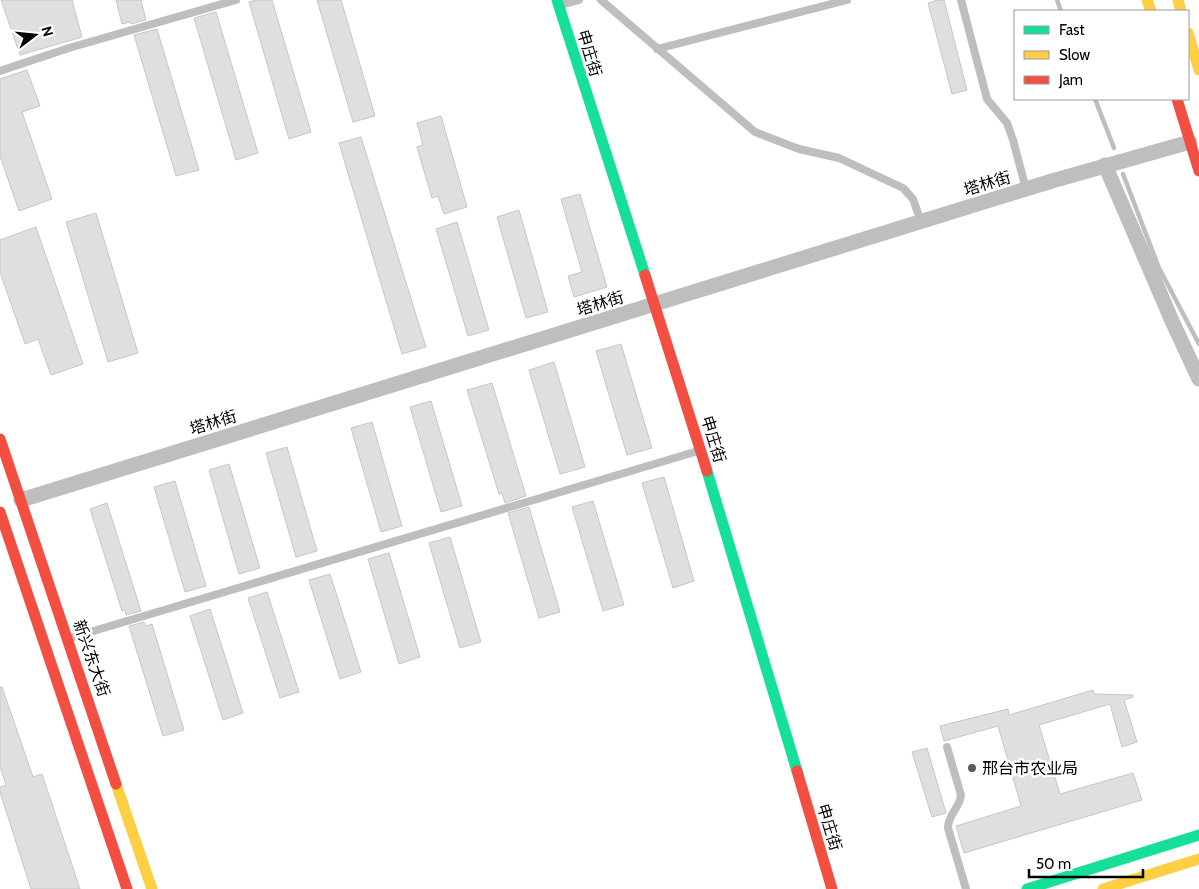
<svg xmlns="http://www.w3.org/2000/svg" width="1199" height="889" viewBox="0 0 1199 889" font-family="Cabin,'Noto Sans SC',sans-serif">
  <rect width="100%" height="100%" fill="#fff"/>
  <g fill="none" stroke-linecap="round" stroke-linejoin="round">
    <g stroke="#bebebe" stroke-width="4.5">
      <polyline points="1057,0 1061,11"/>
      <polyline points="1095,99 1114,148"/>
      <polyline points="1123,174 1159,268 1199,344"/>
    </g>
  </g>
  <g fill="#dfdfdf" stroke="#c6c6c6">
    <polygon points="1,0 72,0 82,37 20,55"/>
    <polygon points="116,0 141,0 146,20 131,24 130,22 122,24"/>
    <polygon points="256,0 272,0 311,132 289,139 249,2"/>
    <polygon points="317,0 341,0 375,116 353,122"/>
    <polygon points="938,0 944,0 967,90 952,94 928,3"/>
    <polygon points="216,12 258,153 236,160 194,18"/>
    <polygon points="157,29 199,170 176,176 134,35"/>
    <polygon points="27,70 40,106 22,112 52,199 19,211 0,156 0,79"/>
    <polygon points="441,116 467,207 444,214 438,196 432,198 417,147 423,145 417,123"/>
    <polygon points="361,137 426,347 402,354 339,143"/>
    <polygon points="580,194 607,287 574,297 568,276 582,272 561,199"/>
    <polygon points="519,210 548,312 526,318 497,217"/>
    <polygon points="96,213 138,353 108,362 66,222"/>
    <polygon points="457,222 489,330 468,336 436,229"/>
    <polygon points="36,227 83,364 51,375 38,339 25,344 0,272 0,240"/>
    <polygon points="621,344 652,448 627,455 596,351"/>
    <polygon points="554,362 585,467 560,474 529,370"/>
    <polygon points="492,383 526,496 505,503 502,493 499,494 467,390"/>
    <polygon points="431,401 462,506 441,512 410,407"/>
    <polygon points="372,422 402,526 381,532 351,428"/>
    <polygon points="287,447 317,551 296,557 266,453"/>
    <polygon points="229,464 260,568 239,574 209,470"/>
    <polygon points="664,477 694,581 673,588 642,483"/>
    <polygon points="175,481 206,586 185,592 154,487"/>
    <polygon points="593,501 624,605 603,611 572,507"/>
    <polygon points="107,503 141,611 126,615 125,610 122,611 90,509"/>
    <polygon points="529,507 560,612 539,618 508,513"/>
    <polygon points="450,537 481,642 460,648 429,543"/>
    <polygon points="389,553 420,657 399,664 368,559"/>
    <polygon points="330,574 361,672 340,679 309,580"/>
    <polygon points="267,592 299,692 280,698 248,598"/>
    <polygon points="210,609 243,713 223,720 190,616"/>
    <polygon points="144,622 146,626 152,624 184,730 163,736 129,626"/>
    <polygon points="0,687 2,687 33,777 42,774 80,889 31,889 0,792 0,787 6,785 0,767"/>
    <polygon points="1093,690 1094,694 1133,695 1133,697 1124,700 1137,742 1122,747 1110,704 1039,725 1060,794 1133,773 1142,800 964,853 956,826 1021,806 998,726 944,741 940,726 1008,709 1009,715"/>
    <polygon points="927,748 946,813 932,817 912,752"/>
  </g>
  <g fill="none" stroke-linecap="round" stroke-linejoin="round">
    <g stroke="#bebebe" stroke-width="8">
      <polyline points="601,0 755,132 799,149 839,158 903,188 913,199 921,222"/>
      <polyline points="961,0 987,99 1007,123 1013,140 1026,189"/>
      <polyline points="561,5 579,0"/>
      <polyline points="657,49 847,0"/>
      <polyline points="0,71 69,48 236,0"/>
      <polyline points="70,638 698,451"/>
      <path d="M947,747L961,795C960,808 948,814 948,828L966,889"/>
    </g>
    <g stroke="#bebebe" stroke-width="15">
      <polyline points="1105,165 1172,321 1199,379"/>
      <polyline points="21,500 1052,181 1190,142"/>
    </g>
    <g stroke="#16e098" stroke-width="11">
      <polyline points="557,0 645,275"/>
      <polyline points="707,471 797,771"/>
      <polyline points="1027,889 1199,835"/>
    </g>
    <g stroke="#ffcf43" stroke-width="11">
      <polyline points="1147,0 1151,11"/>
      <polyline points="1178,0 1181,11"/>
      <polyline points="1188,33 1199,70"/>
      <polyline points="116,784 152,889"/>
      <polyline points="1103,889 1199,859"/>
    </g>
    <g stroke="#f24e42" stroke-width="11">
      <polyline points="1177,99 1199,171"/>
      <polyline points="645,275 707,471"/>
      <polyline points="0,439 116,784"/>
      <polyline points="0,512 127,889"/>
      <polyline points="797,771 832,889"/>
    </g>
  </g>
  <circle fill="#595959" stroke="#fff" stroke-width="2" cx="972" cy="768" r="5"/>
  <g text-anchor="middle" stroke-width="5" stroke-linejoin="round" paint-order="stroke">
    <g font-size="16" fill="#000" stroke="#fff">
      <text transform="translate(590 53) rotate(73)" y="6">申庄街</text>
      <text transform="translate(987 183) rotate(-17)" y="6">塔林街</text>
      <text transform="translate(600 303) rotate(-17)" y="6">塔林街</text>
      <text transform="translate(213 422) rotate(-17)" y="6">塔林街</text>
      <text transform="translate(714 439) rotate(73)" y="6">申庄街</text>
      <text transform="translate(92 658) rotate(71)" y="6">新兴东大街</text>
      <text transform="translate(830 827) rotate(73)" y="6">申庄街</text>
    </g>
    <g font-size="16" fill="#000" stroke="#fff" text-anchor="start">
      <text x="982" y="774">邢台市农业局</text>
    </g>
  </g>
  <rect x="1014" y="10" width="175" height="90" fill="#ffffff" stroke="#999999"/>
  <rect x="1024" y="26" width="25" height="8" fill="#16e098" stroke="#999999"/>
  <text x="1059" y="35" font-size="15" fill="#000000">Fast</text>
  <rect x="1024" y="51" width="25" height="8" fill="#ffcf43" stroke="#999999"/>
  <text x="1059" y="60" font-size="15" fill="#000000">Slow</text>
  <rect x="1024" y="76" width="25" height="8" fill="#f24e42" stroke="#999999"/>
  <text x="1059" y="85" font-size="15" fill="#000000">Jam</text>
  <g transform="translate(35 35) rotate(74)" stroke="#ffffff" stroke-width="4" paint-order="stroke">
  <path d="M0-4L9 19L0 12L-9 19Z" fill="#000000"/>
  <text y="-8" font-size="14" font-weight="bold" text-anchor="middle" fill="#000000">N</text>
  </g>
  <path d="M1029 869v8h114v-8" fill="none" stroke="#000000" stroke-width="2.5"/>
  <text x="1036" y="869" font-size="15" fill="#000000" stroke="#ffffff" stroke-width="4" paint-order="stroke">50 m</text>
</svg>
